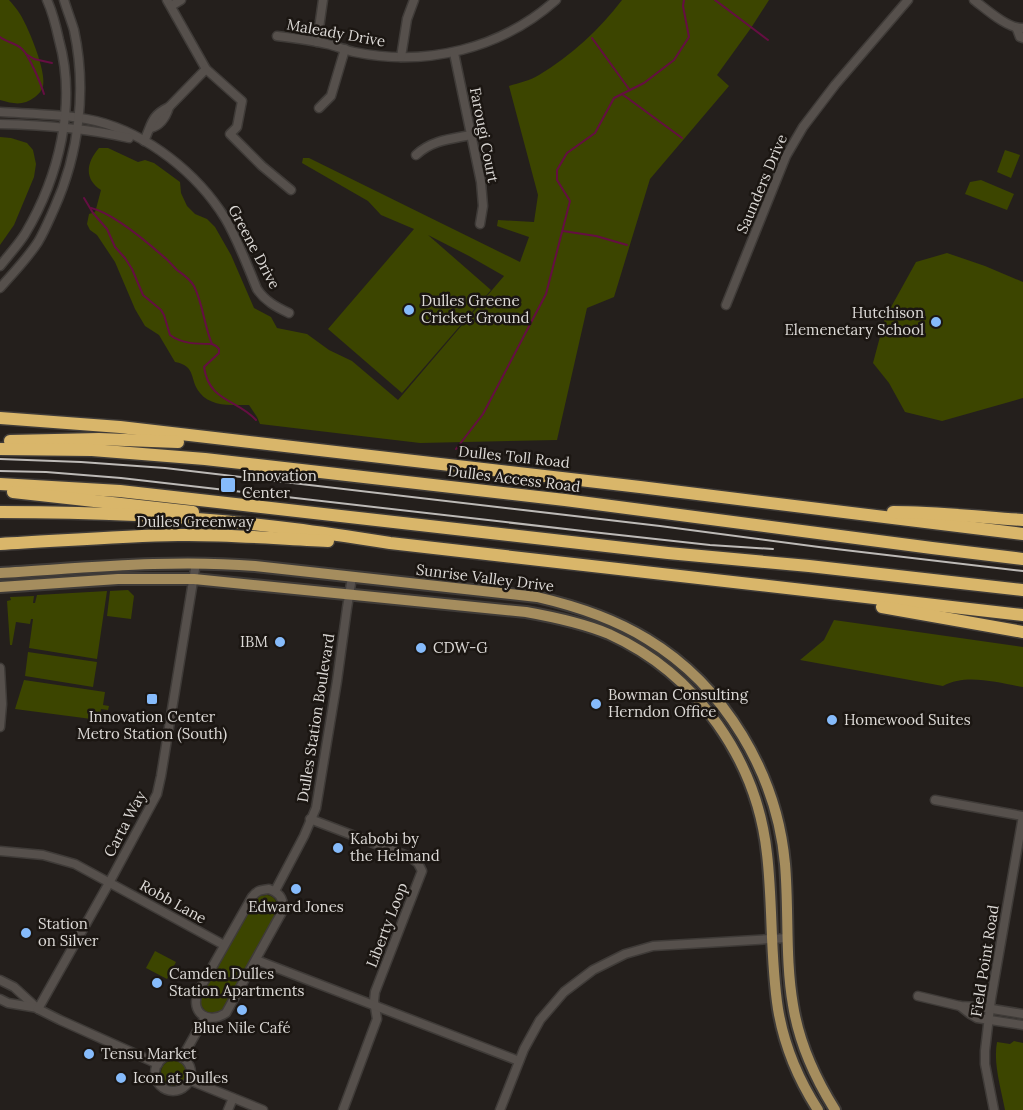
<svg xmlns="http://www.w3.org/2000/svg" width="1023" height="1110" viewBox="0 0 1023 1110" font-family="Lora,serif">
  <rect width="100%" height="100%" fill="#241f1c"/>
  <g fill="#3c4500">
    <path d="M0,0H9C12,3 15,7 18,11C27,23 47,72 43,86C42,90 39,94 35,97C23,106 14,104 0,100Z"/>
    <path d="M622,0H769L751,28L717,75L729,86L650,179L614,297L587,308L557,440L420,443L260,424L257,417L249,405C232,405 211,407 200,393C189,380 197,366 175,362L159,335L145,326L135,309L115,262L97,235L90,230L87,224L89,214L95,212L96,209L101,190C84,179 86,163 99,148H108L138,162L145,160L154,163L180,182L181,193L187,206L195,214L207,219L215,227L231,255L254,308L271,317L277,328L307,334L329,350L352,361L398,400L504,276L469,256L428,235L491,290L402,393L328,329L414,229L381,215L368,201L302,163L303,158H309L520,262L529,237L497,226L498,220L534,222L538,195L509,86C519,83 531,80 539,75C571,56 600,29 622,0Z"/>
    <polygon points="0,137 11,138 27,143 33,150 36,164 34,177 14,225 0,245"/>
    <polygon points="1005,150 1020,155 1011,178 997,172"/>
    <polygon points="981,180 1014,194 1007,210 965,194 970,182"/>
    <polygon points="947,253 985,266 1023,282 1023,398 942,421 905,412 889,383 873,363 885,318 916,262"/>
    <polygon points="128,590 134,596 131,619 107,616 110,591"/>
    <polygon points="107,591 97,659 29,648 33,619 31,619 30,624 16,622 12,645 10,645 7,601 11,600 10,597 34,596 33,603 35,603 37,595"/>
    <path d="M834,620L1023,647V687C998,683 967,673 943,686L800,660L824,640Z"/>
    <polygon points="28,652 97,662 93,687 25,676"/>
    <polygon points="24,680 105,692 103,705 109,706 108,710 101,709 99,720 15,709"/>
    <path d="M267,895C274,896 277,901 279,909L222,1010L216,1013L206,1012L200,1004V999L255,901L260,896Z"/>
    <polygon points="155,951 176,962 167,979 146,968"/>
    <path d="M1014,1041L1023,1043V1110H1005C1001,1088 993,1064 997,1042L1010,1044Z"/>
    <circle cx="174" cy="1073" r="13"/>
  </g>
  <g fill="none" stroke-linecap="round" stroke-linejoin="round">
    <g stroke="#650e42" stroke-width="2">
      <polyline points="715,0 768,40"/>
      <path d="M0,37C6,42 16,43 22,49C29,55 41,84 44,94"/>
      <polyline points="592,38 629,89"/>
      <polyline points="26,54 34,59 52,63"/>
      <polyline points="622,94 682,138"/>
      <path d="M84,198L93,213L107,229L115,247L125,258L132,269L143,295L161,310L164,315L170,335C182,344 197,344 212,344"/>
      <path d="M91,208C113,213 147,242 164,257C169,261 173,266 177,270C184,275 190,279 194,286C203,304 204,325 212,344L216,346L219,349V353L204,367C209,402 237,399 256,420"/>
      <polyline points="563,231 596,236 627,245"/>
      <polyline points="456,449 483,414 546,294 570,201 557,180 557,170 567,153 595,133 614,98 644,83 674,60 689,37 683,6 684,0"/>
    </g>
    <g stroke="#3f3b38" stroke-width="11">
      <g id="minor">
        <polyline points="167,0 206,69 242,101 237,127 230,134 262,166 291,190"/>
        <path d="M974,0C986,9 1008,29 1023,28"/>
        <polyline points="171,6 181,0"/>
        <polyline points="1017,29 1020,37 1023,38"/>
        <path d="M277,36C294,38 311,40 327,44C336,46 345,50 354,52C426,67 501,49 556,0"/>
        <polyline points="317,42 323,0"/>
        <polyline points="454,53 481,182 483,206 480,224"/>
        <polyline points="401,57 407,19 414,0"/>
        <polyline points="319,108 331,96 345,49"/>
        <path d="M0,112C32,114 65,114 96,121C148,134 197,173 225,218C238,240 247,265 257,289C265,301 276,307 289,313"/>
        <path d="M0,124C44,125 86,128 129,138"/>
        <path d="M151,128C161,125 166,117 169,107"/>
        <path d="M144,141C152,125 150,116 169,107L206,69"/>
        <path d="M416,155C432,140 451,139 471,135"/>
        <path d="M0,266C8,256 18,245 25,234C59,177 77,104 59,40C56,26 53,13 47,0"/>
        <path d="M0,288C13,273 27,259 38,242C44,232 49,220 54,209C79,154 87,90 74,30C71,20 67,10 64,0"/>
        <polyline points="726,305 786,156 803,127 835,85 908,0"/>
        <polyline points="0,668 2,704 0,727"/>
        <polyline points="935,800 1023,816"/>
        <polyline points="310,819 410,857 418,863 422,871 375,992 374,1001 377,1019 343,1110"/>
        <polyline points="0,851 43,855 75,864 224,945"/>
        <path d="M269,889C281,893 285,901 282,912L226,1013C208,1025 190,1013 198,992L252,897C257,890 261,890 269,889Z"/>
        <polyline points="275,891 304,836 316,808 337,681 347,608 352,577"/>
        <polyline points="256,960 519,1061"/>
        <polyline points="0,980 14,987 38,1009 60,1020 158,1064"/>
        <polyline points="918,996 960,1006 980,1007 1023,1014"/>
        <polyline points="0,999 8,1003 38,1008"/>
        <polyline points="960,1006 970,1014 977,1018 1023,1025"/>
        <polyline points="38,1009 109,883 157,794 161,776 196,563"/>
        <circle cx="173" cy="1073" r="18"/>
        <polyline points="182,1058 205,1017"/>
        <polyline points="189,1080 263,1110"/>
        <polyline points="228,1110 233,1098"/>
        <polyline points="500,1110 524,1049 540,1020 564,992 593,970 625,954 653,946 788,938"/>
        <polyline points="994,1110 985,1064 985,1051 991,999 1023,816"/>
      </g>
    </g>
    <g stroke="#3f3b38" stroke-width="14">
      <g id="major">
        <path d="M0,573C85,568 170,559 255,566L537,597C576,606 613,618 647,639C725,686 777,774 785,864C789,911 785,959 793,1005C799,1043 815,1078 835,1110"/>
        <path d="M0,587L118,579H194L526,612C554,617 583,623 609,634C697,674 757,760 767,854C773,905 770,958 778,1009C784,1045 798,1079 818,1110"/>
      </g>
    </g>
    <g stroke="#3f3b38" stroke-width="15">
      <g id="highway">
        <polyline points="0,418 120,427 640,487 1023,534"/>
        <polyline points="10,441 99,439 178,442"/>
        <polyline points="0,449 92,450 205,459 565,500 932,548 1023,559"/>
        <polyline points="0,484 120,491 668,553 809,566 1023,590"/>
        <polyline points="13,492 193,512"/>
        <path d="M0,512C98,512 197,516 294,529C326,533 358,538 390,543L1023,615"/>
        <path d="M893,512C936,512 980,517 1023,520"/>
        <path d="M0,544C59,541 118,536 178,535C228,534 278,539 328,541"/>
        <polyline points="882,607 1023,632"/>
      </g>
    </g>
    <use href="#minor" stroke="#56504c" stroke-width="8"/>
    <use href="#major" stroke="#a58d5e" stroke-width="10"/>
    <use href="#highway" stroke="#d9b66a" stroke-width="12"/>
    <g stroke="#bdbab7" stroke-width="2">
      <polyline points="0,459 81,462 165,468 660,526 819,547 1023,571"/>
      <polyline points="0,471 46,472 121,478 592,532 710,545 773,549"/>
    </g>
  </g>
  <g fill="#86bbfb" stroke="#1b1612" stroke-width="2">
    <circle cx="409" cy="310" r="6"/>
    <circle cx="936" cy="322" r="6"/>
    <rect x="220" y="477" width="16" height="16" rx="3"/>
    <circle cx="280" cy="642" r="6"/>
    <circle cx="421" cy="648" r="6"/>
    <rect x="146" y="693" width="12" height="12" rx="3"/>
    <circle cx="596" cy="704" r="6"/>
    <circle cx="832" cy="720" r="6"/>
    <circle cx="338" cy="848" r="6"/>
    <circle cx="296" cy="889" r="6"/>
    <circle cx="26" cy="933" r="6"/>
    <circle cx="157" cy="983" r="6"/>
    <circle cx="242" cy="1010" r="6"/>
    <circle cx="89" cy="1054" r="6"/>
    <circle cx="121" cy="1078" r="6"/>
  </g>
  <g text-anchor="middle" stroke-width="5" stroke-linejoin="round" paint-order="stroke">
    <g font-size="15" fill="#dcd9d6" stroke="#1b1612">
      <text transform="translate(336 33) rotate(10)" y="5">Maleady Drive</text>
      <text transform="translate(484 135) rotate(79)" y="5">Farougi Court</text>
      <text transform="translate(762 184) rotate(-67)" y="5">Saunders Drive</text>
      <text transform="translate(254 247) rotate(62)" y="5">Greene Drive</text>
      <text transform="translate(514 457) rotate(6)" y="5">Dulles Toll Road</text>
      <text transform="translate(514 479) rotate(7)" y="5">Dulles Access Road</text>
      <text x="195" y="527">Dulles Greenway</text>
      <text transform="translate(485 578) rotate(7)" y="5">Sunrise Valley Drive</text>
      <text transform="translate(316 718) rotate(-81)" y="5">Dulles Station Boulevard</text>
      <text transform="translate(125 824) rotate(-62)" y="5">Carta Way</text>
      <text transform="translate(173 902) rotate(29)" y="5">Robb Lane</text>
      <text transform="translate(387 925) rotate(-69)" y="5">Liberty Loop</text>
      <text transform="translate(985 961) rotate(-81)" y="5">Field Point Road</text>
    </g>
    <g font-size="15" fill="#dcd9d6" stroke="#1b1612" text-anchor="start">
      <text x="421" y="306">Dulles Greene<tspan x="421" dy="17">Cricket Ground</tspan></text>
      <text x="924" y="318" text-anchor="end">Hutchison<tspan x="924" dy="17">Elemenetary School</tspan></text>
      <text x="242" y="481">Innovation<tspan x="242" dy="17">Center</tspan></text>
      <text x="268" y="647" text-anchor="end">IBM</text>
      <text x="433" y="653">CDW-G</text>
      <text x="608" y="700">Bowman Consulting<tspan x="608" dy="17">Herndon Office</tspan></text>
      <text x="152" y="722" text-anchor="middle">Innovation Center<tspan x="152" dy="17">Metro Station (South)</tspan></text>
      <text x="844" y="725">Homewood Suites</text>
      <text x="350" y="844">Kabobi by<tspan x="350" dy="17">the Helmand</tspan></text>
      <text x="296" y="912" text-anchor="middle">Edward Jones</text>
      <text x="38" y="929">Station<tspan x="38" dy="17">on Silver</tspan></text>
      <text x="169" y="979">Camden Dulles<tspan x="169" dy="17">Station Apartments</tspan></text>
      <text x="242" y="1033" text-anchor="middle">Blue Nile Café</text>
      <text x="101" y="1059">Tensu Market</text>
      <text x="133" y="1083">Icon at Dulles</text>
    </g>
  </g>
</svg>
